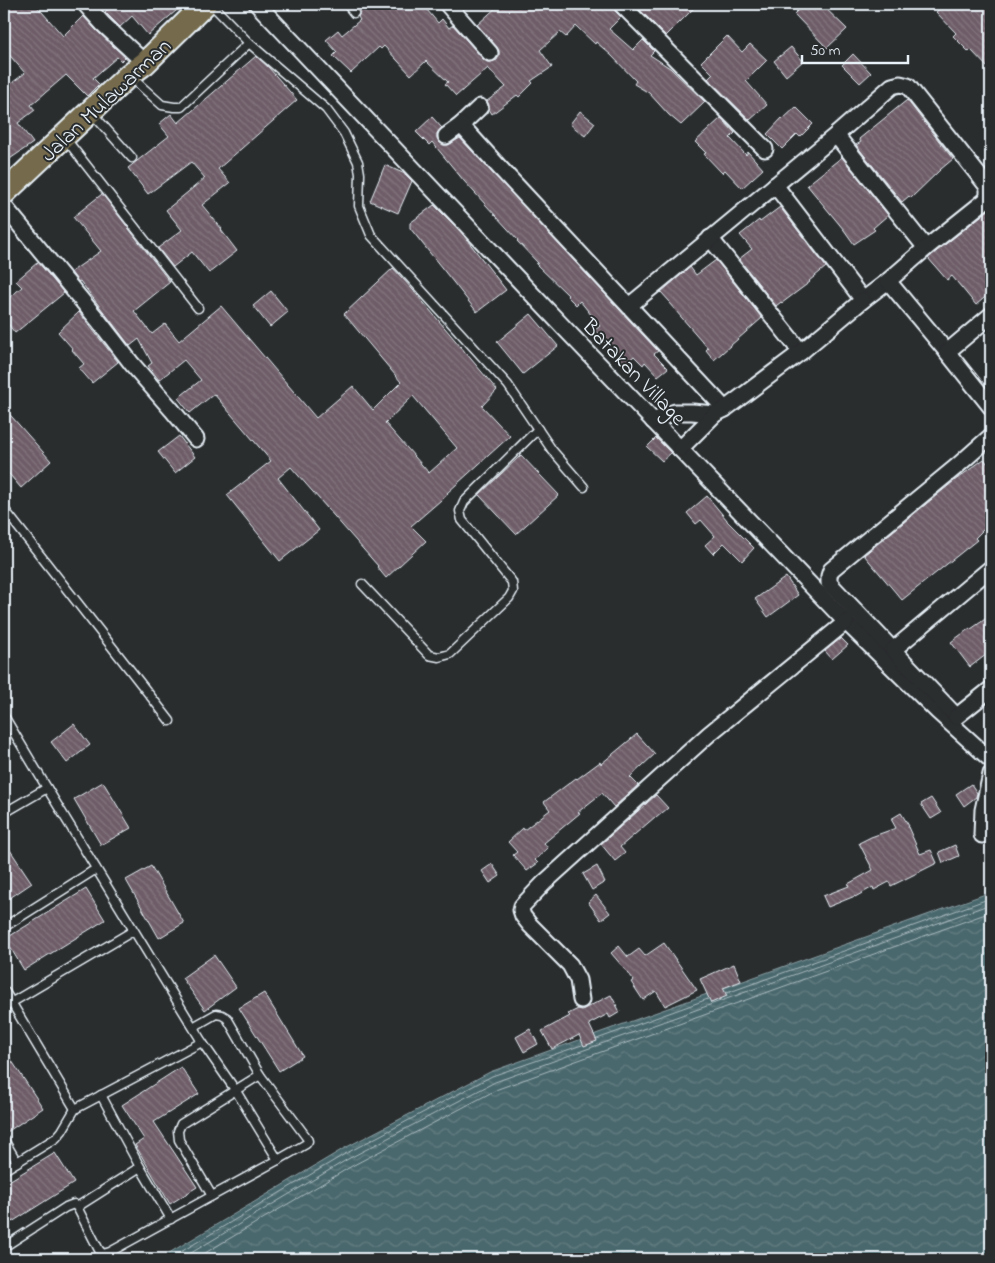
<svg xmlns="http://www.w3.org/2000/svg" width="995" height="1263" viewBox="0 0 995 1263" font-family="'Indie Flower',sans-serif">
  <defs>
    <pattern id="water-waves" width="16" height="10" patternUnits="userSpaceOnUse" patternTransform="scale(1.25)"><rect width="16" height="10" fill="#4a686d"/><path d="M0 5q4-4 8 0t8 0" fill="none" stroke="#647e83"/></pattern>
    <pattern id="building-back-hatch" width="6" height="6" patternUnits="userSpaceOnUse" patternTransform="scale(1.25)"><rect width="6" height="6" fill="#6e5d67"/><path d="M-1 5l2 2M0 0l6 6M5-1l2 2" fill="none" stroke="#83757e"/></pattern>
  </defs>
  <rect width="100%" height="100%" fill="#2a2d2e"/>
  <filter id="ink" filterUnits="userSpaceOnUse"><feTurbulence type="fractalNoise" baseFrequency=".02" numOctaves="2"/><feDisplacementMap in="SourceGraphic" scale="10" xChannelSelector="R" yChannelSelector="G"/><feConvolveMatrix kernelMatrix="1 2 1 2 8 2 1 2 1" color-interpolation-filters="sRGB"/></filter>
  <g filter="url(#ink)">
    <polygon fill="url(#water-waves)" stroke="#899fa5" points="991,892 991,1259 159,1259 343,1149 490,1072"/>
    <g fill="none" stroke-linecap="round" stroke-linejoin="round">
      <g stroke="#a9bac0" stroke-width="1">
        <polyline points="727,993 991,898"/>
        <polyline points="597,1039 708,999"/>
        <polyline points="169,1259 345,1154 492,1076 582,1045"/>
        <polyline points="181,1259 348,1159 495,1082 991,904"/>
        <polyline points="195,1259 352,1166 498,1089 991,912"/>
      </g>
    </g>
    <g fill="url(#building-back-hatch)" stroke="#e8f1f8" fill-rule="evenodd">
      <polygon points="4,4 35,4 63,36 83,16 97,31 125,57 121,61 117,57 93,78 99,84 87,96 66,75 31,105 35,110 18,123 33,143 4,163 4,89 25,73 4,49"/>
      <polygon points="113,4 184,4 148,35 132,16 120,27 105,12"/>
      <polygon points="365,4 422,4 438,23 442,19 449,28 453,25 483,59 487,62 491,62 497,60 499,56 499,51 497,47 477,25 500,4 612,4 614,10 621,17 609,29 633,50 643,40 654,51 650,55 670,68 705,102 681,125 669,115 649,93 634,84 636,81 611,55 596,42 595,44 576,26 566,37 560,32 540,50 552,67 531,81 533,83 519,97 517,95 492,114 489,109 489,105 487,101 506,87 488,68 456,96 445,84 448,82 426,61 411,75 384,46 381,49 379,47 351,73 333,56 337,52 326,40 338,30 342,35 360,20 358,17 360,13 358,10"/>
      <polygon points="634,4 698,4 666,36"/>
      <polygon points="804,4 821,4 847,29 827,48 794,14"/>
      <polygon points="945,4 991,4 991,71 971,50 969,52 953,36 956,33 936,12"/>
      <polygon points="727,36 742,52 750,44 767,60 746,81 767,105 750,120 708,79 713,74 701,62"/>
      <polygon points="791,47 803,61 786,76 774,61"/>
      <polygon points="853,54 871,73 860,83 842,65"/>
      <polygon points="256,56 269,68 297,100 218,169 230,183 202,205 222,229 221,230 237,251 209,273 192,252 173,267 158,248 182,230 166,210 205,178 191,162 148,194 128,168 169,136 159,124 171,114 178,123"/>
      <polygon points="907,100 953,159 941,169 911,198 909,196 902,202 856,145 861,142 859,139"/>
      <polygon points="796,107 813,124 800,137 797,134 782,149 767,134 782,118 783,119"/>
      <polygon points="580,111 595,123 585,136 570,124"/>
      <polygon points="432,117 442,128 437,133 437,138 439,142 443,145 448,145 460,138 658,351 654,354 668,368 658,376 645,362 643,365 634,356 625,364 607,346 595,330 600,326 580,301 576,305 567,296 568,295 536,264 538,263 517,241 518,240 464,181 432,142 429,145 416,132"/>
      <polygon points="721,118 735,133 730,138 746,155 748,152 763,169 742,188 725,170 722,173 704,154 706,153 695,142"/>
      <polygon points="842,157 888,215 873,228 875,230 854,244 844,230 807,185"/>
      <polygon points="385,165 405,174 412,181 398,213 370,201"/>
      <path d="M102,194L170,282L134,311L152,334L165,324L179,341L221,306L316,418L353,386L373,410L401,382L344,314L393,268L413,290L497,390L482,406L510,436L447,493L448,494L411,526L426,541L386,578L377,567L378,566L291,467L278,478L319,530L280,561L227,495L271,461L214,394L190,413L178,398L201,380L184,360L159,380L148,366L152,363L139,339L130,346L80,281L78,282L71,272L101,251L73,217ZM413,396L457,448L429,473L385,423Z"/>
      <polygon points="434,205 461,232 506,290 477,312 410,228 410,223"/>
      <polygon points="780,207 826,267 809,281 810,282 782,303 781,302 776,306 739,259 752,249 740,235 759,220 760,222"/>
      <polygon points="991,208 991,292 976,305 952,276 947,280 928,258"/>
      <polygon points="716,260 762,318 714,360 706,350 708,348 669,303 670,302 661,292 690,267 696,275"/>
      <polygon points="38,262 64,293 15,333 4,319 4,302 22,287 16,281"/>
      <polygon points="271,291 288,312 270,327 253,306"/>
      <polygon points="79,312 118,362 92,383 79,368 84,364 72,350 73,349 58,332"/>
      <polygon points="531,314 558,346 523,374 497,342"/>
      <polygon points="4,408 51,461 21,488 4,468"/>
      <polygon points="179,436 195,457 175,473 158,452"/>
      <polygon points="656,438 671,453 662,461 647,447"/>
      <polygon points="521,455 559,495 516,534 479,495"/>
      <polygon points="984,459 991,468 991,487 986,491 991,498 991,522 975,538 977,540 902,600 864,555 954,481"/>
      <polygon points="707,496 727,520 727,521 754,548 742,561 724,543 713,554 705,545 715,536 701,520 696,524 687,513"/>
      <polygon points="786,577 798,595 768,617 755,599"/>
      <polygon points="991,615 991,651 970,667 951,642 970,628 971,629"/>
      <polygon points="841,638 848,645 832,659 825,651"/>
      <polygon points="74,724 90,745 67,763 51,742"/>
      <polygon points="637,734 655,754 630,777 638,785 614,807 602,793 578,812 580,813 544,843 548,848 535,860 538,863 527,871 513,855 517,852 508,842 523,828 524,830 550,810 544,802 576,778 577,779 600,762 601,764"/>
      <polygon points="103,782 131,828 101,845 74,799"/>
      <polygon points="971,784 977,793 976,797 964,806 956,794"/>
      <polygon points="656,795 668,808 656,818 655,817 620,847 625,853 615,861 601,844"/>
      <polygon points="931,798 941,813 931,819 921,804"/>
      <polygon points="901,813 909,826 908,827 920,854 931,850 937,863 891,886 889,882 874,890 873,887 855,897 855,896 828,907 823,896 849,886 848,884 873,870 859,843 871,837 896,828 891,819"/>
      <polygon points="4,841 32,883 4,902"/>
      <polygon points="955,845 959,856 943,863 939,852"/>
      <polygon points="492,864 500,876 490,883 482,871"/>
      <polygon points="151,866 184,923 159,938 126,880"/>
      <polygon points="597,866 605,882 592,890 583,874"/>
      <polygon points="86,889 105,920 24,970 5,939"/>
      <polygon points="596,895 610,913 601,920 588,902"/>
      <polygon points="664,943 697,990 665,1006 656,991 643,1000 631,982 634,980 611,953 619,946 628,957 639,949 645,956"/>
      <polygon points="214,955 236,987 205,1010 182,978"/>
      <polygon points="734,964 741,981 723,988 727,996 711,1003 700,979"/>
      <polygon points="264,993 303,1056 279,1071 239,1008"/>
      <polygon points="611,995 620,1012 610,1018 608,1014 589,1024 597,1041 584,1046 579,1035 552,1049 542,1031 570,1016 568,1014 578,1009 582,1010"/>
      <polygon points="530,1029 538,1044 524,1052 516,1037"/>
      <polygon points="4,1049 43,1108 4,1134"/>
      <polygon points="181,1067 199,1094 154,1122 197,1187 170,1204 135,1145 144,1139 122,1105"/>
      <polygon points="55,1153 74,1183 12,1222 4,1209 4,1184"/>
    </g>
    <g fill="none" stroke-linecap="round" stroke-linejoin="round">
      <g stroke="#e8f1f8" stroke-width="11">
        <g id="lane">
          <polyline points="211,4 249,43 326,109 344,133 358,162 360,174 359,206 371,235 508,385 552,450 584,487"/>
          <polyline points="347,4 354,13"/>
          <polyline points="131,77 162,105 174,107 181,107 249,43"/>
          <polyline points="92,113 132,158"/>
          <polyline points="65,138 198,308"/>
          <polyline points="4,509 170,721"/>
          <polyline points="362,584 429,655 439,657 450,654 509,598 513,591 512,582 462,520 460,511 464,502 538,429"/>
          <polyline points="4,716 47,788 4,813"/>
          <polyline points="47,788 202,1042 236,1091 278,1160 306,1144 308,1141 307,1138 260,1075 227,1018 222,1015 216,1014 193,1027"/>
          <polyline points="4,927 96,869"/>
          <polyline points="4,990 75,1109 202,1042"/>
          <polyline points="4,1007 133,931"/>
          <polyline points="101,1095 140,1167 171,1219"/>
          <polyline points="4,1140 17,1162"/>
          <polyline points="4,1170 56,1138 62,1131 75,1109"/>
          <polyline points="212,1196 179,1140 178,1131 181,1124 260,1075"/>
          <polyline points="77,1207 140,1167"/>
          <polyline points="4,1247 66,1207 74,1204 77,1207 99,1250 103,1254 110,1252 212,1196 278,1160"/>
        </g>
      </g>
      <g stroke="#e8f1f8" stroke-width="19">
        <g id="street">
          <polyline points="85,4 103,24 145,63"/>
          <polyline points="257,4 569,333 846,622 937,711 991,760"/>
          <polyline points="447,4 490,53"/>
          <polyline points="621,4 765,149"/>
          <polyline points="480,107 461,125 500,168 725,409"/>
          <polyline points="836,135 926,248"/>
          <polyline points="446,136 461,125"/>
          <polyline points="775,185 863,300 888,281"/>
          <polyline points="4,206 98,320 132,364 172,410 196,439"/>
          <polyline points="710,238 801,352"/>
          <polyline points="629,306 836,135 892,86 900,84 908,86 988,187 988,195 986,200 926,248 888,281 947,352"/>
          <polyline points="991,315 947,352 991,407"/>
          <polyline points="653,421 675,412 692,412 715,414"/>
          <polyline points="680,449 715,414 725,409 801,352 863,300"/>
          <polyline points="893,650 829,583 829,576 831,570 956,467 991,436"/>
          <polyline points="956,716 893,650 991,568"/>
          <polyline points="956,717 991,689"/>
          <polyline points="982,835 983,810 991,774"/>
          <polyline points="581,1000 578,980 570,965 530,925 523,916 521,910 522,906 544,883 709,734 846,622"/>
        </g>
      </g>
      <g stroke="#e8f1f8" stroke-width="26">
        <polyline id="primary" points="4,193 129,75 145,63 205,4"/>
      </g>
      <use href="#lane" stroke="#2a2d2e" stroke-width="8"/>
      <use href="#street" stroke="#2a2d2e" stroke-width="15"/>
      <use href="#primary" stroke="#746b4b" stroke-width="22"/>
    </g>
  </g>
  <g text-anchor="middle" stroke-width="4" stroke-linejoin="round" paint-order="stroke">
    <g font-size="22" fill="#e8f1f8" stroke="#2a2d2e">
      <text transform="translate(105 99) rotate(-43)" y="8">Jalan Mulawarman</text>
      <text transform="translate(635 371) rotate(46)" y="8">Batakan Village</text>
    </g>
  </g>
  <rect width="995" height="1263" fill="none" stroke="#2a2d2e" stroke-width="20"/>
  <rect x="10" y="10" width="975" height="1243" fill="none" stroke="#e8f1f8" stroke-width="2" filter="url(#ink)"/>
  <path d="M802 55v8h106v-8" fill="none" stroke="#e8f1f8" stroke-width="2.5"/>
  <text x="810" y="55" font-size="15" fill="#e8f1f8" stroke="#2a2d2e" stroke-width="4" paint-order="stroke">50 m</text>
</svg>
